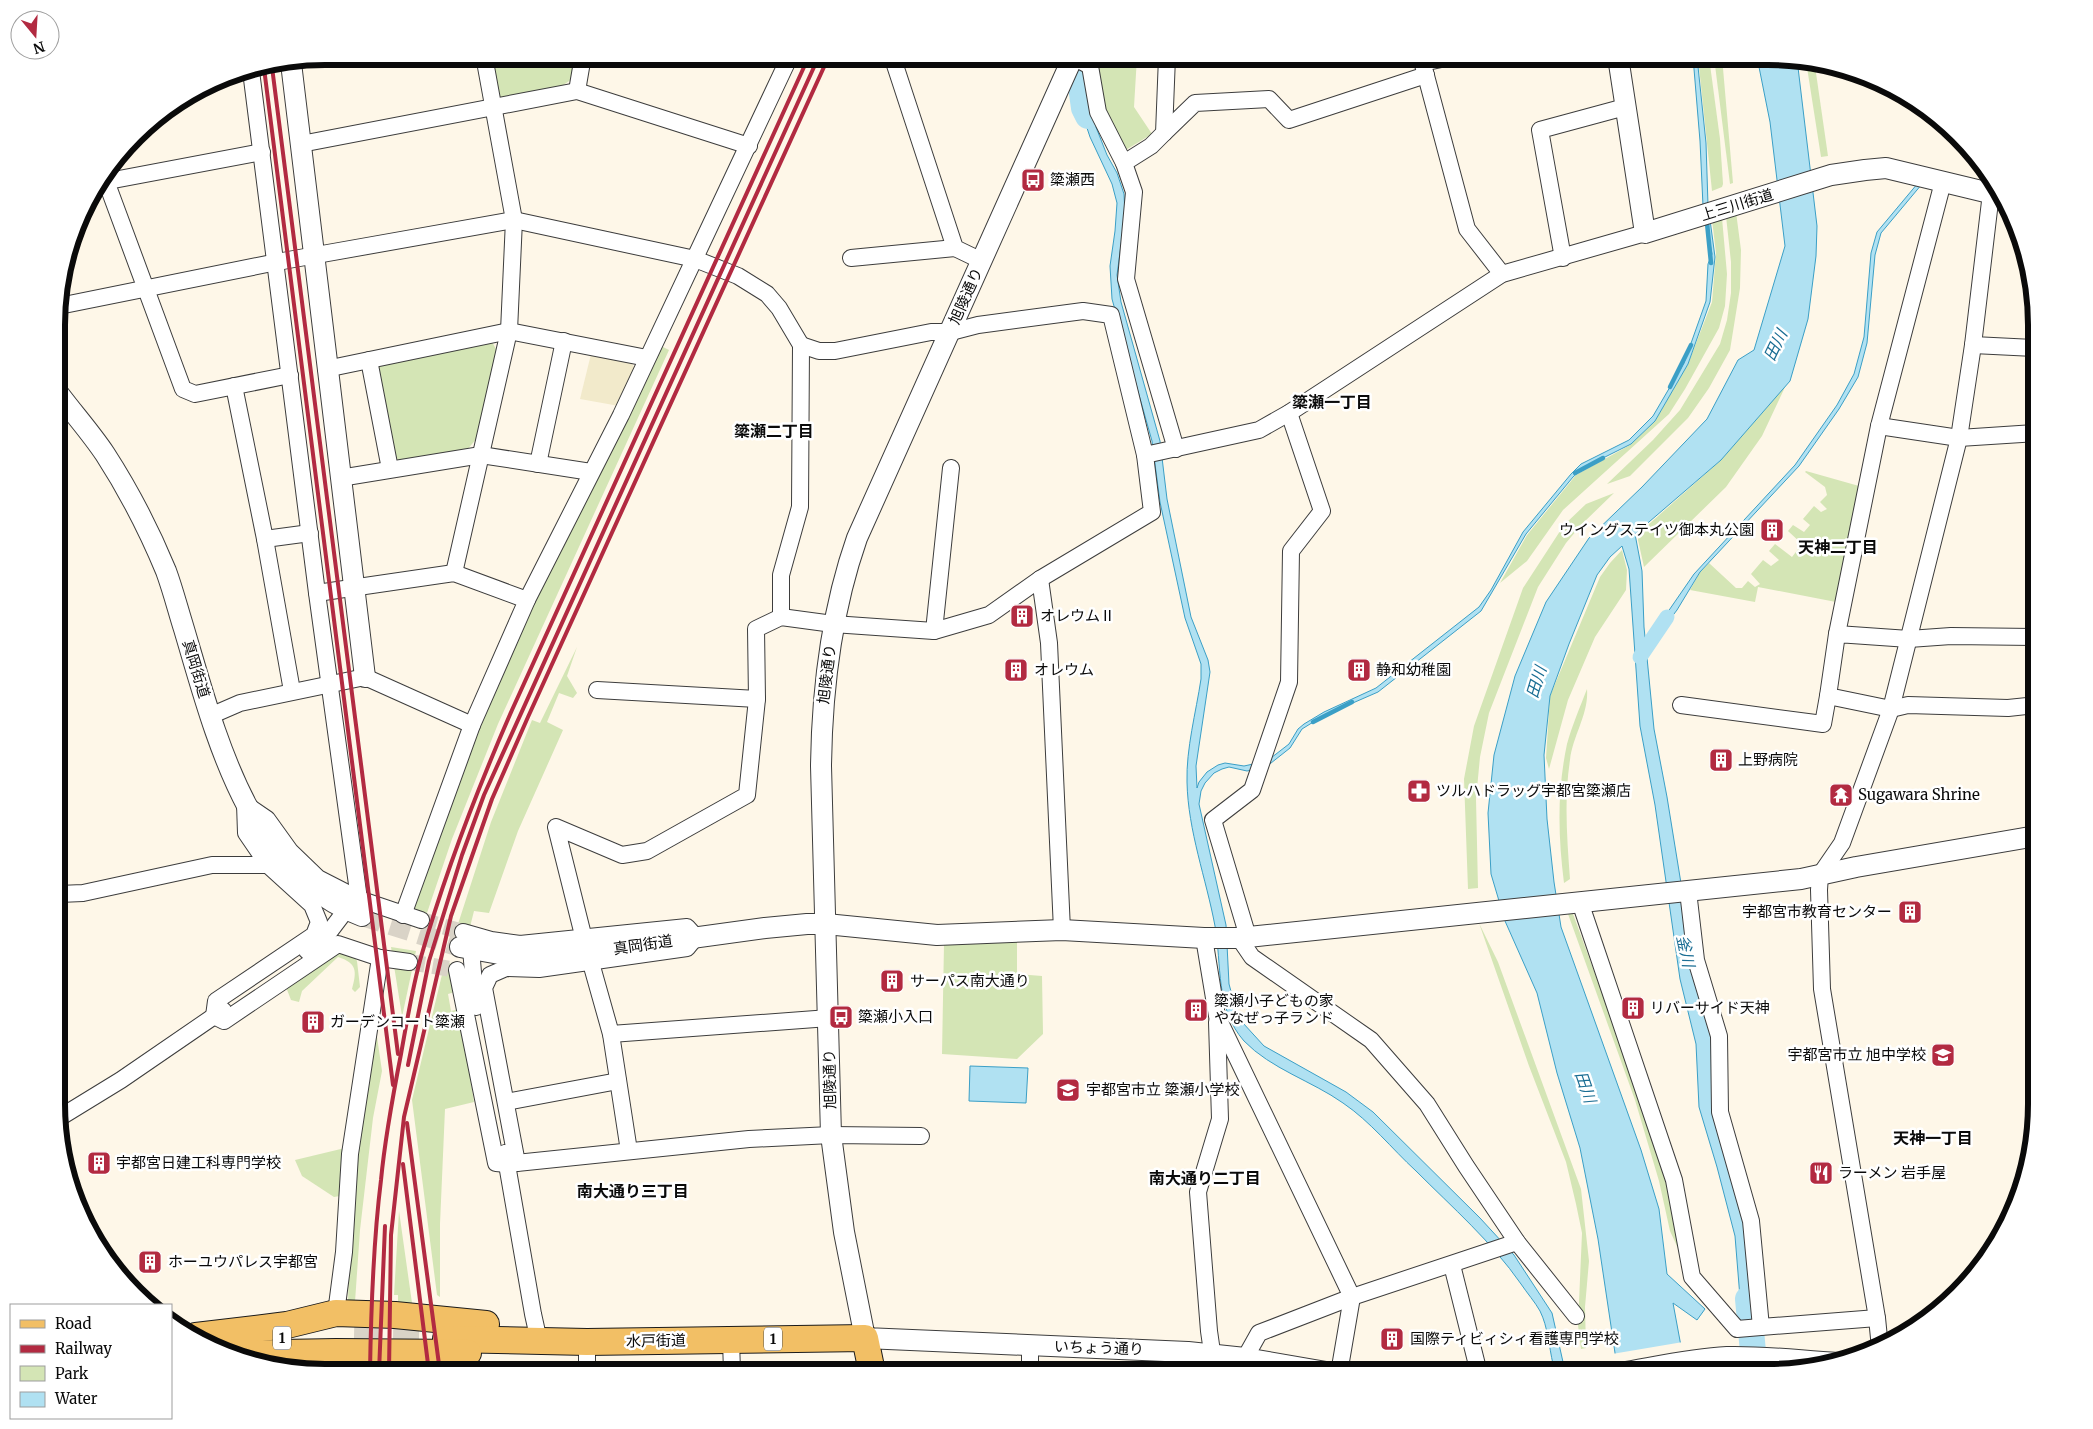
<svg xmlns="http://www.w3.org/2000/svg" width="2093" height="1429" viewBox="0 0 2093 1429" font-family="Merriweather,'Noto Sans JP',serif">
  <rect width="100%" height="100%" fill="#fef7e8"/>
  <polygon fill="#f2eacb" points="591,354 630,361 636,370 619,406 580,399"/>
  <g fill="#d4e5b5">
    <polygon points="487,56 575,56 572,79 562,86 500,99"/>
    <polygon points="1096,57 1137,57 1134,107 1152,134 1124,151 1103,110 1094,60"/>
    <polygon points="1698,57 1709,57 1720,139 1723,184 1722,187 1712,191"/>
    <polygon points="1714,57 1722,57 1733,183 1730,184"/>
    <polygon points="1806,61 1814,62 1815,66 1828,156 1821,157"/>
    <polygon points="1736,212 1741,250 1740,288 1730,350 1709,388 1688,418 1630,476 1607,484 1653,440 1680,410 1720,344 1727,320 1731,293 1731,262 1726,216"/>
    <polygon points="1722,218 1727,274 1725,306 1719,328 1685,389 1669,414 1563,510 1527,561 1500,583 1527,535 1576,475 1630,445 1655,421 1688,364 1712,302 1716,253 1712,220"/>
    <polygon points="490,338 497,351 477,438 467,450 401,462 393,455 376,368 382,361"/>
    <polygon points="661,346 669,350 498,724 452,839 427,913 410,910 500,673"/>
    <polygon points="1786,385 1762,436 1726,487 1644,567 1638,540 1639,533 1721,460"/>
    <polygon points="1806,471 1859,486 1836,602 1758,587 1755,602 1690,590 1700,572 1709,563 1736,588 1742,588 1748,581 1755,587 1760,584 1751,574 1763,560 1771,566 1779,560 1769,551 1775,544 1792,557 1802,544 1788,531 1793,525 1804,532 1810,525 1803,519 1814,506 1821,512 1827,509 1820,502 1827,495 1825,487 1805,472"/>
    <polygon points="1614,493 1582,524 1566,543 1538,587 1489,713 1480,757 1476,799 1478,888 1468,889 1464,779 1474,726 1523,588 1564,525 1586,504"/>
    <polygon points="1622,550 1627,570 1626,590 1595,637 1568,700 1549,769 1546,758 1550,696 1600,577 1610,563"/>
    <polygon points="577,647 567,676 577,693 573,698 559,693 547,722 563,730 518,831 489,913 474,911 470,927 458,924 491,822 532,720 540,723"/>
    <path d="M1587,689C1589,714 1573,735 1570,760C1564,799 1567,839 1570,879L1564,883C1558,835 1557,791 1567,744C1572,726 1580,707 1587,689Z"/>
    <polygon points="1568,914 1573,914 1645,1110 1666,1177 1682,1257 1670,1231 1659,1181 1635,1100"/>
    <polygon points="1479,923 1498,962 1581,1189 1589,1261 1585,1307 1586,1348 1581,1349 1578,1325 1582,1233 1576,1204 1566,1162 1529,1066"/>
    <polygon points="1017,941 1017,974 1042,976 1043,1034 1017,1059 942,1054 944,944"/>
    <polygon points="391,947 416,951 402,1017 402,1016"/>
    <path d="M340,953L355,958L357,961L360,987L355,992L352,989C357,971 357,963 338,957L302,991L299,1002L291,1000L286,987L332,954Z"/>
    <polygon points="445,962 452,964 455,992 448,994 451,1011 460,1009 474,1102 445,1109 440,1224 440,1297 437,1295 412,1100"/>
    <polygon points="376,1030 382,1071 373,1118 360,1230 355,1302 348,1302 350,1229 355,1153"/>
    <polygon points="345,1148 340,1196 334,1197 302,1176 295,1160"/>
    <polygon points="399,1211 412,1303 398,1303 398,1295 394,1295"/>
  </g>
  <g fill="#b0e1f2" stroke="#3b9fc6">
    <path d="M1693,57H1697L1706,143L1708,205L1715,257L1710,302L1688,364L1655,421L1631,444L1583,468L1573,477L1526,534L1481,611L1378,692L1323,716L1302,729L1290,748L1266,767L1247,771L1229,767L1222,769L1214,773L1205,783L1201,791L1199,804L1226,925L1229,984L1235,1006L1243,1023L1264,1046L1346,1092L1373,1112L1480,1218L1514,1255L1552,1313L1563,1362L1553,1364C1549,1347 1548,1327 1540,1311C1535,1302 1527,1293 1521,1284C1491,1241 1453,1208 1416,1171C1391,1148 1371,1122 1343,1103C1312,1081 1271,1069 1244,1041C1215,1008 1222,965 1215,926C1206,878 1188,831 1187,782C1186,749 1196,712 1201,679V664L1185,618L1160,502L1152,441L1112,299L1110,266L1115,231L1117,203L1112,184L1090,137L1081,110L1077,91L1083,77L1088,107L1107,155L1117,173L1124,194L1125,215L1117,275L1121,302L1160,441L1167,499L1191,617L1208,660L1210,672L1196,766L1197,788L1199,782L1207,772L1218,765L1225,763L1244,766L1267,761L1289,744L1298,729L1304,724L1324,712L1376,688L1479,607L1491,590L1523,532L1571,474L1581,464L1629,440L1653,416L1684,363L1706,301L1708,264L1712,254L1703,206L1700,141Z"/>
    <polygon points="1757,57 1785,57 1797,59 1817,226 1816,256 1808,319 1790,381 1721,460 1635,534 1642,571 1644,627 1654,729 1667,797 1685,908 1711,1036 1745,1220 1755,1321 1742,1322 1735,1236 1717,1167 1699,1107 1696,1044 1680,979 1655,805 1640,726 1629,569 1622,546 1610,557 1597,575 1569,644 1550,696 1544,755 1547,819 1554,882 1561,927 1641,1150 1659,1209 1667,1274 1705,1309 1697,1320 1673,1303 1686,1373 1618,1373 1598,1239 1580,1148 1557,1073 1537,993 1505,921 1491,874 1488,813 1494,755 1515,676 1546,602 1589,538 1642,487 1707,419 1738,360 1754,350 1785,246 1770,122"/>
    <polygon points="1918,183 1922,184 1881,233 1875,255 1867,343 1858,377 1839,409 1799,466 1700,572 1677,610 1658,635 1654,632 1694,574 1795,465 1837,405 1854,374 1864,337 1871,253 1877,232"/>
    <polygon points="970,1066 1028,1068 1026,1103 969,1101"/>
  </g>
  <polygon fill="#fef7e8" points="1683,1342 1688,1373 1615,1373 1612,1354"/>
  <g fill="none" stroke-linecap="round" stroke-linejoin="round">
    <g stroke="#3b9fc6" stroke-width="4.5">
      <polyline points="1707,223 1711,263"/>
      <polyline points="1670,387 1691,345"/>
      <polyline points="1575,473 1603,458"/>
      <polyline points="1313,722 1352,702"/>
    </g>
    <polyline stroke="#b0e1f2" stroke-width="15" points="1640,657 1667,617"/>
    <g stroke="#b0e1f2" stroke-width="26">
      <polyline points="1077,57 1084,108 1088,116"/>
      <polyline points="1748,1299 1755,1373"/>
    </g>
    <g stroke="#d9d3c7" stroke-width="16" stroke-dasharray="16 8" stroke-linecap="butt">
      <polyline points="421,920 463,932"/>
      <polyline points="409,962 457,970"/>
    </g>
    <polyline stroke="#d9d3c7" stroke-width="20" stroke-dasharray="20 10" stroke-linecap="butt" points="362,916 460,947"/>
    <polyline stroke="#d9d3c7" stroke-width="26" stroke-dasharray="26 13" stroke-linecap="butt" points="354,1337 446,1339"/>
    <g stroke="#3d3d3d" stroke-width="18">
      <g id="minor">
        <polyline points="892,56 955,248 982,261"/>
        <polyline points="1073,57 1090,66 1098,112 1124,163"/>
        <polyline points="1167,57 1164,133 1151,146 1124,163 1134,192 1126,279 1176,449"/>
        <polyline points="1421,57 1467,229 1502,274"/>
        <polyline points="1422,63 1451,57"/>
        <polyline points="251,71 317,593 359,899"/>
        <polyline points="577,91 583,56"/>
        <polyline points="1164,133 1195,103 1269,99 1289,120 1426,75"/>
        <polyline points="301,144 577,91 749,146"/>
        <polyline points="106,181 183,389 195,394 290,375"/>
        <polyline points="103,182 262,152"/>
        <polyline points="851,258 955,248"/>
        <polyline points="1563,258 1540,130 1625,107"/>
        <polyline points="59,306 277,262 514,220 695,259 738,276 767,294 779,308 801,345 800,507 781,575 781,617"/>
        <polyline points="801,345 819,351 835,351 931,332 951,332 978,325 1083,311 1111,315 1145,455"/>
        <polyline points="1973,345 2036,348"/>
        <polyline points="369,360 390,469"/>
        <polyline points="326,369 509,331 647,358"/>
        <polyline points="234,386 265,539 292,691"/>
        <polyline points="1879,426 1959,438 2036,433"/>
        <polyline points="538,464 564,341"/>
        <polyline points="340,478 481,455 591,472"/>
        <polyline points="265,539 310,533"/>
        <polyline points="454,573 509,331 514,220 484,56"/>
        <polyline points="1040,579 1049,643 1062,930"/>
        <polyline points="317,593 454,573 527,600"/>
        <polyline points="934,631 951,468"/>
        <polyline points="1837,634 1879,426 1943,182"/>
        <polyline points="2036,637 1951,636 1909,639 1837,634 1828,696 1891,709 1908,705 2008,708 2036,705"/>
        <polyline points="597,690 757,699"/>
        <polyline points="1681,705 1823,724 1828,696"/>
        <polyline points="210,716 240,703 365,677 472,725"/>
        <polyline points="1688,891 1696,960 1719,1036 1720,1112 1751,1221 1761,1327 1877,1318"/>
        <polyline points="59,894 83,893 212,865 268,865"/>
        <polyline points="1580,902 1674,1180 1692,1277 1737,1329 1761,1327"/>
        <polyline points="403,915 472,725 527,600 621,415 790,56"/>
        <polyline points="463,932 491,940 520,944 687,927 696,937 687,948 539,969 506,968 490,975 484,988 517,1163"/>
        <polyline points="1248,937 1213,820 1252,790 1289,682 1291,551 1322,511 1289,413"/>
        <polyline points="1204,938 1217,1016 1352,1297 1339,1373"/>
        <polyline points="1239,938 1252,957 1371,1040 1427,1104 1466,1166 1517,1242 1576,1316"/>
        <polyline points="584,939 556,827 622,855 647,851 747,795 757,699 756,629 781,617 833,624 934,631 989,615 1040,579 1152,512 1145,455 1259,430 1289,413 1502,274 1645,233"/>
        <polyline points="471,949 476,1007"/>
        <polyline points="307,951 324,939 346,910"/>
        <polyline points="409,962 380,958 338,944 224,1021 214,1016 216,1001 314,935 319,922 312,905 268,865 246,833 245,804 267,819 290,851 318,878 359,899 421,920"/>
        <polyline points="591,963 611,1034 629,1151"/>
        <polyline points="457,970 496,1163 507,1164 749,1139 831,1135 921,1136"/>
        <polyline points="611,1034 829,1018"/>
        <polyline points="506,1102 618,1081"/>
        <polyline points="59,1118 121,1080 223,1010"/>
        <polyline points="505,1153 533,1314 539,1341"/>
        <polyline points="1452,1265 1479,1373"/>
        <polyline points="336,1313 344,1252 350,1154 380,958"/>
        <polyline points="731,1340 732,1372"/>
        <polyline points="1030,1345 1030,1372"/>
        <polyline points="1880,1348 1877,1318 1822,989 1819,890 1820,875 1842,843 1891,709 1959,438 1973,345 1991,193 1991,179"/>
        <polyline points="452,1353 455,1372"/>
        <polyline points="1245,1358 1259,1333 1352,1297 1517,1242"/>
        <polyline points="334,1372 336,1352"/>
        <polyline points="587,1372 587,1342"/>
        <polyline points="1215,1373 1209,1331 1198,1192 1220,1119 1217,1022"/>
      </g>
    </g>
    <g stroke="#3d3d3d" stroke-width="22">
      <g id="tertiary">
        <path d="M1073,57L857,538C831,612 822,688 821,766L831,1135L844,1232L865,1338L1188,1352L1245,1358L1332,1373"/>
        <polyline points="1618,57 1645,233 1831,175 1865,170 1886,168 2002,196"/>
        <path d="M291,63C316,268 339,473 365,677"/>
        <path d="M59,394C74,414 91,433 105,454C129,491 149,530 166,571C173,590 178,610 184,629C215,733 248,874 362,916"/>
        <polyline points="460,947 517,957 561,956 765,928 807,924 826,924 937,935 1062,930 1204,938 1239,938 1801,879 1856,867 2036,836"/>
        <path d="M1620,1373C1656,1367 1691,1359 1727,1357C1764,1356 1801,1361 1838,1363"/>
      </g>
    </g>
    <g stroke="#1b1b1b" stroke-width="28">
      <g id="primary">
        <polyline points="196,1336 287,1325 336,1313 395,1315 486,1324"/>
        <polyline points="446,1339 587,1342 865,1338 872,1372"/>
        <polyline points="231,1354 336,1352 468,1353"/>
      </g>
    </g>
    <use href="#minor" stroke="#fff" stroke-width="16"/>
    <use href="#tertiary" stroke="#fff" stroke-width="20"/>
    <use href="#primary" stroke="#f2bf65" stroke-width="26"/>
    <g stroke="#b22a41" stroke-width="4">
      <polyline points="272,67 398,1054"/>
      <polyline points="264,68 393,1085"/>
      <polyline points="408,1065 429,961 462,855 484,795 819,56"/>
      <polyline points="407,1123 440,1372"/>
      <polyline points="403,1164 429,1372"/>
      <path d="M370,1372C371,1308 373,1244 381,1180C385,1138 393,1095 401,1054C407,1021 412,989 421,957C445,873 477,790 512,710L809,56"/>
      <polyline points="379,1372 385,1226"/>
      <polyline points="389,1372 391,1235 404,1117 451,916 492,799 528,717 829,56"/>
    </g>
  </g>
  <defs>
    <g id="bus-square" transform="scale(1.25)"><rect x="-9" y="-9" width="18" height="18" rx="4" fill="#b22a41" stroke="#fff"/><path d="M-5-6H5V4H4V6H2V4H-2V6H-4V4H-5ZM-3.5-4V0h7V-4ZM-3.5 1.2v1.5H-2V1.2ZM2 1.2v1.5H3.5V1.2Z" fill="#fff"/></g>
    <g id="building-square" transform="scale(1.25)"><rect x="-9" y="-9" width="18" height="18" rx="4" fill="#b22a41" stroke="#fff"/><path d="M-4-6H4V6H1V3H-1V6H-4ZM-2.5-4.3h1.7v1.8h-1.7ZM.8-4.3h1.7v1.8H.8ZM-2.5-1h1.7V.8h-1.7ZM.8-1h1.7V.8H.8Z" fill="#fff"/></g>
    <g id="pharmacy-square" transform="scale(1.25)"><rect x="-9" y="-9" width="18" height="18" rx="4" fill="#b22a41" stroke="#fff"/><path d="M-2-6h4v4h4v4h-4v4h-4v-4h-4v-4h4Z" fill="#fff"/></g>
    <g id="temple-square" transform="scale(1.25)"><rect x="-9" y="-9" width="18" height="18" rx="4" fill="#b22a41" stroke="#fff"/><path d="M0-6L5-2H3V0L6.5 2.5H4V6H1.5V3h-3V6H-4V2.5H-6.5L-3 0V-2H-5Z" fill="#fff"/></g>
    <g id="school-square" transform="scale(1.25)"><rect x="-9" y="-9" width="18" height="18" rx="4" fill="#b22a41" stroke="#fff"/><path d="M0-5L7-2L0 1L-7-2ZM-4 1L0 2.5L4 1V4Q0 6-4 4Z" fill="#fff"/></g>
    <g id="restaurant-square" transform="scale(1.25)"><rect x="-9" y="-9" width="18" height="18" rx="4" fill="#b22a41" stroke="#fff"/><path d="M-5-6h1v4h1v-4h1v4h1v-4h1v5L-1.5 .5V6h-2V.5L-5-1ZM5-6V6H3V1.5H1.5Q1.5-4 5-6Z" fill="#fff"/></g>
  </defs>
  <g fill-rule="evenodd">
    <use href="#bus-square" x="1033" y="180"/>
    <use href="#building-square" x="1772" y="530"/>
    <use href="#building-square" x="1022" y="616"/>
    <use href="#building-square" x="1016" y="670"/>
    <use href="#building-square" x="1359" y="670"/>
    <use href="#building-square" x="1721" y="760"/>
    <use href="#pharmacy-square" x="1419" y="791"/>
    <use href="#temple-square" x="1841" y="795"/>
    <use href="#building-square" x="1910" y="912"/>
    <use href="#building-square" x="892" y="981"/>
    <use href="#building-square" x="1633" y="1008"/>
    <use href="#building-square" x="1196" y="1010"/>
    <use href="#bus-square" x="841" y="1017"/>
    <use href="#building-square" x="313" y="1022"/>
    <use href="#school-square" x="1943" y="1055"/>
    <use href="#school-square" x="1068" y="1090"/>
    <use href="#building-square" x="99" y="1163"/>
    <use href="#restaurant-square" x="1821" y="1173"/>
    <use href="#building-square" x="150" y="1262"/>
    <use href="#building-square" x="1392" y="1339"/>
  </g>
  <g text-anchor="middle" stroke-width="5" stroke-linejoin="round" paint-order="stroke">
    <g fill="#fff" stroke="#545454" stroke-width="1">
      <rect x="273" y="1326.5" width="18" height="23" rx="4"/>
      <rect x="764" y="1327.5" width="18" height="23" rx="4"/>
    </g>
    <g font-size="14" font-weight="bold" fill="#0a0a0a">
      <text x="282" y="1343">1</text>
      <text x="773" y="1344">1</text>
    </g>
    <g font-size="15" fill="#0a0a0a" stroke="#fff" text-anchor="start">
      <text x="1050" y="185">簗瀬西</text>
      <text x="1754" y="535" text-anchor="end">ウイングステイツ御本丸公園</text>
      <text x="1040" y="621">オレウムⅡ</text>
      <text x="1034" y="675">オレウム</text>
      <text x="1376" y="675">静和幼稚園</text>
      <text x="1738" y="765">上野病院</text>
      <text x="1436" y="796">ツルハドラッグ宇都宮簗瀬店</text>
      <text x="1858" y="800">Sugawara Shrine</text>
      <text x="1892" y="917" text-anchor="end">宇都宮市教育センター</text>
      <text x="910" y="986">サーパス南大通り</text>
      <text x="1214" y="1006">簗瀬小子どもの家<tspan x="1214" dy="17">やなぜっ子ランド</tspan></text>
      <text x="1650" y="1013">リバーサイド天神</text>
      <text x="858" y="1022">簗瀬小入口</text>
      <text x="330" y="1027">ガーデンコート簗瀬</text>
      <text x="1926" y="1060" text-anchor="end">宇都宮市立 旭中学校</text>
      <text x="1086" y="1095">宇都宮市立 簗瀬小学校</text>
      <text x="116" y="1168">宇都宮日建工科専門学校</text>
      <text x="1838" y="1178">ラーメン 岩手屋</text>
      <text x="168" y="1267">ホーユウパレス宇都宮</text>
      <text x="1410" y="1344">国際ティビィシィ看護専門学校</text>
    </g>
    <g font-size="15" fill="#0a0a0a" stroke="#fff">
      <text transform="translate(1737 205) rotate(-17)" y="5">上三川街道</text>
      <text transform="translate(966 296) rotate(-66)" y="5">旭陵通り</text>
      <text transform="translate(196 669) rotate(73)" y="5">真岡街道</text>
      <text transform="translate(827 674) rotate(-83)" y="5">旭陵通り</text>
      <text transform="translate(643 945) rotate(-8)" y="5">真岡街道</text>
      <text transform="translate(830 1079) rotate(-91)" y="5">旭陵通り</text>
      <text transform="translate(656 1341) rotate(-1)" y="5">水戸街道</text>
      <text transform="translate(1099 1348) rotate(2)" y="5">いちょう通り</text>
    </g>
    <g font-size="16" font-style="italic" fill="#1b6e94" stroke="#fff">
      <text transform="translate(1775 345) rotate(-64)" y="6">田川</text>
      <text transform="translate(1536 682) rotate(-73)" y="6">田川</text>
      <text transform="translate(1686 951) rotate(78)" y="6">釜川</text>
      <text transform="translate(1586 1087) rotate(71)" y="6">田川</text>
    </g>
    <g font-size="16" font-weight="bold" fill="#0a0a0a" stroke="#fff">
      <text x="1332" y="408">簗瀬一丁目</text>
      <text x="774" y="437">簗瀬二丁目</text>
      <text x="1838" y="553">天神二丁目</text>
      <text x="1933" y="1144">天神一丁目</text>
      <text x="1205" y="1184">南大通り二丁目</text>
      <text x="633" y="1197">南大通り三丁目</text>
    </g>
  </g>
  <path d="M0 0H2093V1429H0ZM325 65H1768A260 260 0 0 1 2028 325V1104A260 260 0 0 1 1768 1364H325A260 260 0 0 1 65 1104V325A260 260 0 0 1 325 65Z" fill="#fff" fill-rule="evenodd"/>
  <path fill="none" stroke="#0a0a0a" stroke-width="6" d="M325 65H1768A260 260 0 0 1 2028 325V1104A260 260 0 0 1 1768 1364H325A260 260 0 0 1 65 1104V325A260 260 0 0 1 325 65Z"/>
  <rect x="10" y="1304" width="162" height="115" fill="#ffffff" stroke="#9d9d9d"/>
  <rect x="20" y="1320" width="25" height="8" fill="#f2bf65" stroke="#9d9d9d"/>
  <text x="55" y="1329" font-size="15" fill="#0a0a0a">Road</text>
  <rect x="20" y="1345" width="25" height="8" fill="#b22a41" stroke="#9d9d9d"/>
  <text x="55" y="1354" font-size="15" fill="#0a0a0a">Railway</text>
  <rect x="20" y="1366" width="25" height="15" fill="#d4e5b5" stroke="#9d9d9d"/>
  <text x="55" y="1379" font-size="15" fill="#0a0a0a">Park</text>
  <rect x="20" y="1392" width="25" height="15" fill="#b0e1f2" stroke="#9d9d9d"/>
  <text x="55" y="1404" font-size="15" fill="#0a0a0a">Water</text>
  <g transform="translate(35 35) rotate(162)"><circle r="24" fill="#ffffff" stroke="#9d9d9d"/>
  <path d="M0-4L9 19L0 12L-9 19Z" fill="#b22a41"/>
  <text y="-8" font-size="14" font-weight="bold" text-anchor="middle" fill="#0a0a0a">N</text>
  </g>
</svg>
